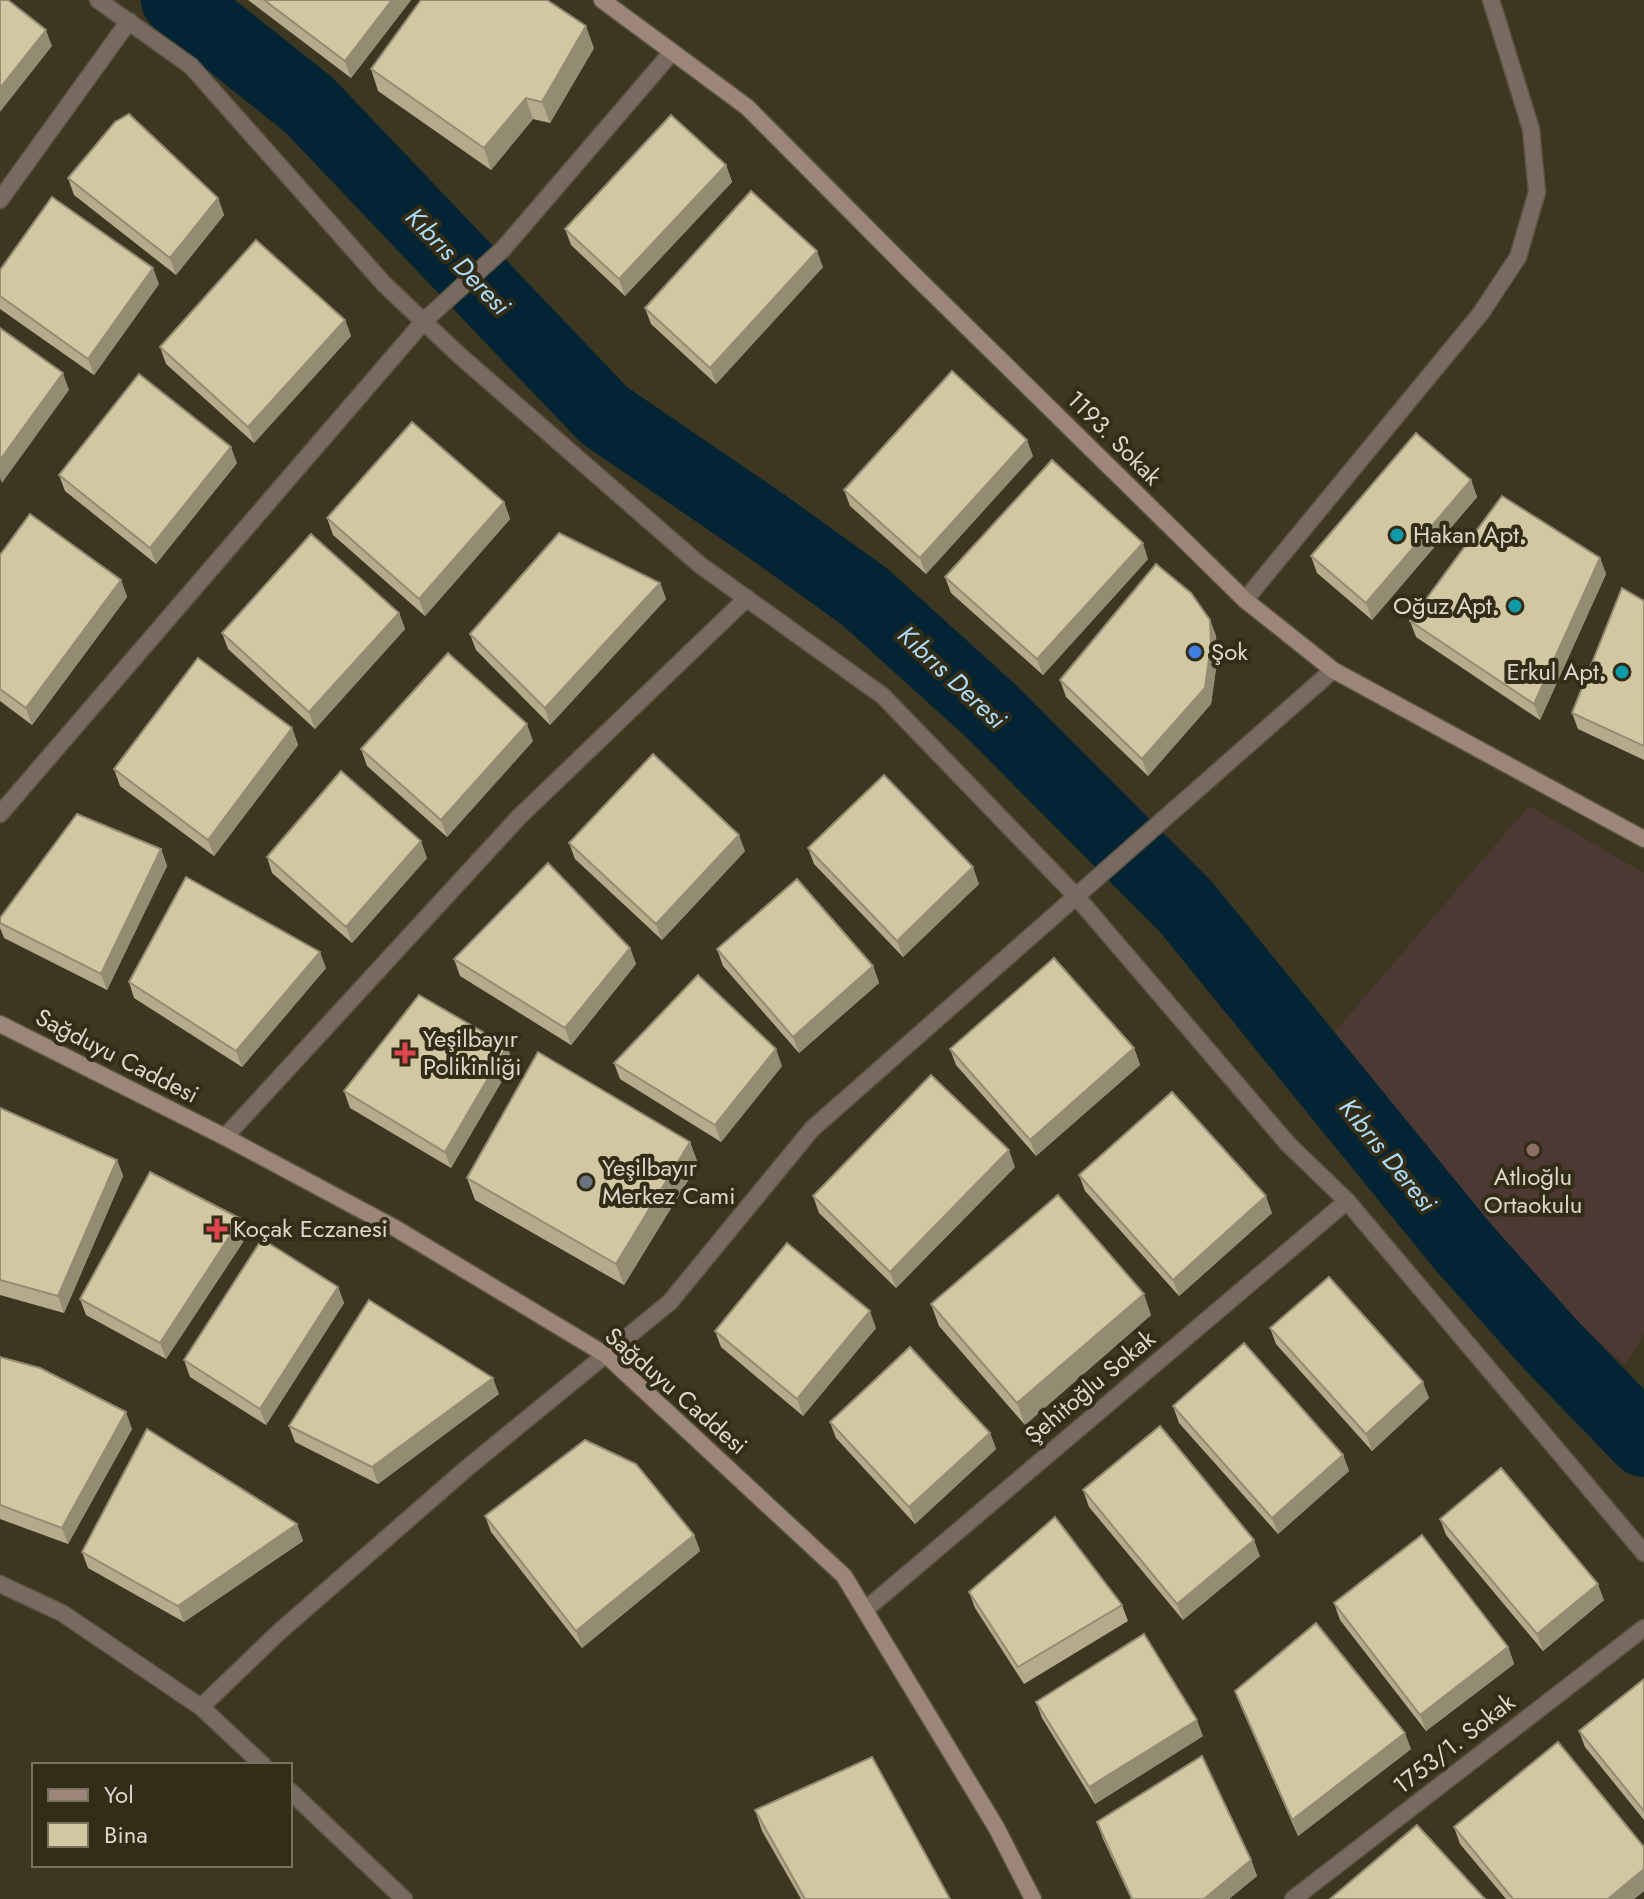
<svg xmlns="http://www.w3.org/2000/svg" width="1644" height="1899" viewBox="0 0 1644 1899" font-family="Jost,sans-serif">
  <rect width="100%" height="100%" fill="#3d3621"/>
  <polygon fill="#4d3934" points="1529,806 1644,873 1644,1334 1625,1365 1512,1265 1331,1036"/>
  <g fill="none" stroke-linecap="round" stroke-linejoin="round">
    <polyline stroke="#032435" stroke-width="72" points="177,0 309,105 604,415 765,525 865,597 991,711 1186,907 1464,1248 1550,1344 1644,1441"/>
    <g stroke="#5a5340" stroke-width="19">
      <g id="street">
        <polyline points="98,0 191,66 384,284 459,355 700,565 883,696 1075,895 1288,1144 1347,1201 1644,1553"/>
        <polyline points="0,200 129,21"/>
        <polyline points="1245,600 1481,313 1518,257 1537,192 1531,129 1491,0"/>
        <polyline points="0,814 424,321 503,249 672,52"/>
        <polyline points="225,1137 519,817 747,598"/>
        <polyline points="0,1584 62,1613 201,1707 279,1632 467,1468 670,1302 812,1129 1333,670"/>
        <polyline points="865,1610 1347,1201"/>
        <polyline points="201,1707 263,1765"/>
        <polyline points="290,1791 404,1899"/>
        <polyline points="1293,1899 1644,1628"/>
      </g>
    </g>
    <g stroke="#5a5340" stroke-width="19">
      <g id="secondary">
        <polyline points="602,0 747,107 909,270 1245,600 1333,670 1644,839"/>
        <polyline points="0,1024 225,1137 395,1228 606,1355 844,1576 996,1827 1033,1899"/>
      </g>
    </g>
    <use href="#street" stroke="#786a61" stroke-width="16"/>
    <use href="#secondary" stroke="#9c8678" stroke-width="16"/>
  </g>
  <g fill="#b5ab8c">
    <polygon points="248,0 411,0 351,78"/>
    <polygon points="594,48 550,123 533,119 491,170 378,91 371,69"/>
    <polygon points="726,165 732,182 625,296 571,245 565,229"/>
    <polygon points="68,178 218,198 224,215 176,275 74,195"/>
    <polygon points="823,267 716,384 651,324 645,308"/>
    <polygon points="0,270 159,284 94,375 0,309"/>
    <polygon points="345,320 351,336 254,443 166,364 160,347"/>
    <polygon points="1033,456 926,574 850,506 844,490"/>
    <polygon points="237,463 156,564 65,491 59,475"/>
    <polygon points="1471,480 1477,497 1372,620 1317,573 1311,556"/>
    <polygon points="504,502 510,519 425,616 333,535 327,518"/>
    <polygon points="0,555 121,580 127,597 32,725 0,701"/>
    <polygon points="1600,558 1606,574 1540,720 1416,637 1410,621"/>
    <polygon points="1148,559 1043,675 951,593 945,577"/>
    <polygon points="660,583 666,599 550,725 476,650 470,634"/>
    <polygon points="1644,601 1644,760 1578,729 1572,713"/>
    <polygon points="399,613 405,629 315,729 228,649 222,633"/>
    <polygon points="1210,620 1216,636 1217,661 1211,704 1148,776 1066,697 1060,680"/>
    <polygon points="292,728 298,745 214,856 120,786 114,769"/>
    <polygon points="533,741 447,837 367,766 361,749"/>
    <polygon points="569,843 745,851 662,940 575,859"/>
    <polygon points="808,848 979,884 903,957 814,864"/>
    <polygon points="161,849 167,866 107,990 4,938 0,928 0,918"/>
    <polygon points="267,857 427,858 352,943 272,873"/>
    <polygon points="630,948 636,964 571,1045 460,976 454,959"/>
    <polygon points="717,949 873,966 879,983 799,1053 723,966"/>
    <polygon points="326,968 242,1067 134,998 129,982"/>
    <polygon points="1134,1048 1140,1065 1036,1156 956,1065 950,1049"/>
    <polygon points="513,1062 451,1168 350,1108 344,1091"/>
    <polygon points="614,1063 782,1066 721,1142 620,1079"/>
    <polygon points="0,1108 117,1160 123,1176 64,1313 0,1295"/>
    <polygon points="690,1142 698,1164 624,1285 475,1200 467,1178"/>
    <polygon points="1015,1167 896,1288 819,1213 813,1196"/>
    <polygon points="1079,1175 1272,1213 1179,1296 1085,1191"/>
    <polygon points="247,1236 166,1359 86,1315 80,1299"/>
    <polygon points="338,1287 344,1303 266,1425 190,1377 184,1360"/>
    <polygon points="931,1304 1151,1315 1025,1425 939,1326"/>
    <polygon points="876,1328 803,1416 721,1347 715,1331"/>
    <polygon points="1270,1328 1429,1398 1372,1451 1276,1344"/>
    <polygon points="0,1357 132,1429 68,1544 0,1519"/>
    <polygon points="499,1394 378,1484 295,1442 289,1426"/>
    <polygon points="1173,1406 1343,1455 1349,1471 1278,1534 1179,1423"/>
    <polygon points="830,1422 990,1433 996,1449 915,1524 836,1438"/>
    <polygon points="1083,1490 1260,1556 1183,1620 1089,1507"/>
    <polygon points="485,1516 694,1535 700,1551 582,1648 491,1532"/>
    <polygon points="1440,1519 1604,1600 1543,1651 1446,1535"/>
    <polygon points="297,1524 303,1541 184,1622 88,1568 82,1552"/>
    <polygon points="969,1592 1122,1605 1128,1621 1024,1684 975,1608"/>
    <polygon points="1334,1603 1508,1647 1514,1664 1426,1731 1340,1620"/>
    <polygon points="1644,1679 1644,1820 1585,1747 1579,1731"/>
    <polygon points="1235,1691 1411,1749 1298,1836 1241,1707"/>
    <polygon points="1036,1702 1203,1736 1095,1804 1042,1718"/>
    <polygon points="755,1810 950,1899 801,1899 762,1831"/>
    <polygon points="1097,1822 1251,1860 1257,1876 1229,1899 1131,1899 1103,1839"/>
    <polygon points="1454,1827 1644,1847 1644,1891 1634,1899 1506,1899 1460,1844"/>
  </g>
  <g fill="#938b72">
    <polygon points="392,0 411,0 351,78 345,61"/>
    <polygon points="586,26 594,48 550,123 542,102"/>
    <polygon points="46,30 52,46 0,112 0,88"/>
    <polygon points="526,98 533,119 491,170 484,148"/>
    <polygon points="726,165 732,182 625,296 619,279"/>
    <polygon points="218,198 224,215 176,275 170,258"/>
    <polygon points="817,251 823,267 716,384 710,368"/>
    <polygon points="153,268 159,284 94,375 88,359"/>
    <polygon points="345,320 351,336 254,443 248,427"/>
    <polygon points="63,373 69,390 2,483 0,478 0,460"/>
    <polygon points="1027,440 1033,456 926,574 920,558"/>
    <polygon points="231,447 237,463 156,564 150,548"/>
    <polygon points="1471,480 1477,497 1372,620 1366,603"/>
    <polygon points="504,502 510,519 425,616 419,599"/>
    <polygon points="1143,543 1148,559 1043,675 1037,659"/>
    <polygon points="1600,558 1606,574 1540,720 1534,704"/>
    <polygon points="121,580 127,597 32,725 26,708"/>
    <polygon points="660,583 666,599 550,725 545,708"/>
    <polygon points="399,613 405,629 315,729 309,712"/>
    <polygon points="1210,620 1216,636 1217,661 1211,704 1148,776 1142,759"/>
    <polygon points="527,724 533,741 447,837 441,820"/>
    <polygon points="292,728 298,745 214,856 208,840"/>
    <polygon points="739,835 745,851 662,940 656,924"/>
    <polygon points="421,841 427,858 352,943 346,927"/>
    <polygon points="161,849 167,866 107,990 101,974"/>
    <polygon points="973,867 979,884 903,957 897,941"/>
    <polygon points="630,948 636,964 571,1045 565,1028"/>
    <polygon points="320,952 326,968 242,1067 236,1051"/>
    <polygon points="873,966 879,983 799,1053 793,1037"/>
    <polygon points="507,1046 513,1062 451,1168 445,1152"/>
    <polygon points="1134,1048 1140,1065 1036,1156 1030,1140"/>
    <polygon points="776,1049 782,1066 721,1142 715,1125"/>
    <polygon points="690,1142 698,1164 624,1285 616,1264"/>
    <polygon points="1009,1150 1015,1167 896,1288 890,1272"/>
    <polygon points="117,1160 123,1176 64,1313 58,1296"/>
    <polygon points="1266,1196 1272,1213 1179,1296 1173,1280"/>
    <polygon points="241,1219 247,1236 166,1359 160,1343"/>
    <polygon points="338,1287 344,1303 266,1425 260,1409"/>
    <polygon points="1144,1294 1151,1315 1025,1425 1017,1403"/>
    <polygon points="870,1311 876,1328 803,1416 797,1399"/>
    <polygon points="493,1378 499,1394 378,1484 372,1467"/>
    <polygon points="1423,1382 1429,1398 1372,1451 1366,1434"/>
    <polygon points="126,1412 132,1429 68,1544 62,1528"/>
    <polygon points="990,1433 996,1449 915,1524 909,1507"/>
    <polygon points="1343,1455 1349,1471 1278,1534 1272,1518"/>
    <polygon points="297,1524 303,1541 184,1622 178,1606"/>
    <polygon points="694,1535 700,1551 582,1648 576,1631"/>
    <polygon points="1254,1540 1260,1556 1183,1620 1177,1604"/>
    <polygon points="1598,1584 1604,1600 1543,1651 1537,1634"/>
    <polygon points="1508,1647 1514,1664 1426,1731 1420,1715"/>
    <polygon points="1197,1720 1203,1736 1095,1804 1089,1787"/>
    <polygon points="1405,1733 1411,1749 1298,1836 1292,1820"/>
    <polygon points="1251,1860 1257,1876 1229,1899 1204,1899"/>
    <polygon points="1644,1869 1644,1891 1634,1899 1608,1899"/>
  </g>
  <g fill="#d2c7a3" stroke="#938b72" stroke-width="2">
    <polygon points="0,0 8,0 46,30 0,88"/>
    <polygon points="264,0 392,0 345,61"/>
    <polygon points="421,0 547,0 586,26 542,102 526,98 484,148 371,69"/>
    <polygon points="129,114 218,198 170,258 68,178 115,122"/>
    <polygon points="671,115 726,165 619,279 565,229"/>
    <polygon points="751,191 817,251 710,368 645,308"/>
    <polygon points="52,197 153,268 88,359 0,296 0,270"/>
    <polygon points="256,240 345,320 248,427 160,347"/>
    <polygon points="0,328 63,373 0,460"/>
    <polygon points="952,371 1027,440 920,558 844,490"/>
    <polygon points="139,374 231,447 150,548 59,475"/>
    <polygon points="412,422 504,502 419,599 327,518"/>
    <polygon points="1416,433 1471,480 1366,603 1311,556"/>
    <polygon points="1052,460 1143,543 1037,659 945,577"/>
    <polygon points="1502,496 1600,558 1534,704 1410,621"/>
    <polygon points="30,514 121,580 26,708 0,689 0,555"/>
    <polygon points="559,533 660,583 545,708 470,634"/>
    <polygon points="311,534 399,613 309,712 222,633"/>
    <polygon points="1156,564 1191,593 1210,620 1211,645 1205,688 1142,759 1060,680"/>
    <polygon points="1622,588 1644,601 1644,746 1572,713"/>
    <polygon points="448,653 527,724 441,820 361,749"/>
    <polygon points="198,658 292,728 208,840 114,769"/>
    <polygon points="653,754 739,835 656,924 569,843"/>
    <polygon points="341,771 421,841 346,927 267,857"/>
    <polygon points="884,775 973,867 897,941 808,848"/>
    <polygon points="77,814 161,849 101,974 0,923 0,918"/>
    <polygon points="548,863 630,948 565,1028 454,959"/>
    <polygon points="186,877 320,952 236,1051 129,982"/>
    <polygon points="797,879 873,966 793,1037 717,949"/>
    <polygon points="1054,958 1134,1048 1030,1140 950,1049"/>
    <polygon points="698,975 776,1049 715,1125 614,1063"/>
    <polygon points="419,995 507,1046 445,1152 344,1091"/>
    <polygon points="538,1052 690,1142 616,1264 467,1178"/>
    <polygon points="931,1075 1009,1150 890,1272 813,1196"/>
    <polygon points="1172,1092 1266,1196 1173,1280 1079,1175"/>
    <polygon points="0,1108 117,1160 58,1296 0,1280"/>
    <polygon points="150,1172 241,1219 160,1343 80,1299"/>
    <polygon points="1058,1195 1144,1294 1017,1403 931,1304"/>
    <polygon points="262,1239 338,1287 260,1409 184,1360"/>
    <polygon points="787,1243 870,1311 797,1399 715,1331"/>
    <polygon points="1329,1277 1423,1382 1366,1434 1270,1328"/>
    <polygon points="369,1300 493,1378 372,1467 289,1426"/>
    <polygon points="1244,1343 1343,1455 1272,1518 1173,1406"/>
    <polygon points="910,1347 990,1433 909,1507 830,1422"/>
    <polygon points="0,1357 40,1368 126,1412 62,1528 0,1505"/>
    <polygon points="1160,1426 1254,1540 1177,1604 1083,1490"/>
    <polygon points="147,1429 297,1524 178,1606 82,1552"/>
    <polygon points="585,1440 636,1464 694,1535 576,1631 485,1516"/>
    <polygon points="1501,1468 1598,1584 1537,1634 1440,1519"/>
    <polygon points="1055,1517 1122,1605 1018,1667 969,1592"/>
    <polygon points="1422,1535 1508,1647 1420,1715 1334,1603"/>
    <polygon points="1316,1623 1405,1733 1292,1820 1235,1691"/>
    <polygon points="1144,1634 1197,1720 1089,1787 1036,1702"/>
    <polygon points="1644,1679 1644,1811 1579,1731"/>
    <polygon points="1558,1742 1644,1847 1644,1869 1608,1899 1513,1899 1454,1827"/>
    <polygon points="1202,1756 1251,1860 1204,1899 1132,1899 1097,1822"/>
    <polygon points="872,1757 950,1899 805,1899 755,1810"/>
    <polygon points="1417,1825 1485,1899 1330,1899"/>
  </g>
  <g fill="#0f9aa8" stroke="#332c17" stroke-width="3">
    <circle cx="1397" cy="535" r="8"/>
    <circle cx="1515" cy="606" r="8"/>
    <circle cx="1622" cy="672" r="8"/>
  </g>
  <circle fill="#3f7fe0" stroke="#332c17" stroke-width="3" cx="1195" cy="652" r="8"/>
  <g fill="#e0444e" stroke="#332c17" stroke-width="3">
    <path d="M401 1041h8v8h8v8h-8v8h-8v-8h-8v-8h8z"/>
    <path d="M213 1217h8v8h8v8h-8v8h-8v-8h-8v-8h8z"/>
  </g>
  <circle fill="#8d6e63" stroke="#332c17" stroke-width="3" cx="1533" cy="1150" r="8"/>
  <circle fill="#6b7280" stroke="#332c17" stroke-width="3" cx="586" cy="1182" r="8"/>
  <g text-anchor="middle" stroke-width="8" stroke-linejoin="round" paint-order="stroke">
    <g font-size="24" fill="#dcd8cb" stroke="#332c17">
      <text transform="translate(1114 438) rotate(45)" y="8">1193. Sokak</text>
      <text transform="translate(117 1056) rotate(27)" y="8">Sağduyu Caddesi</text>
      <text transform="translate(1090 1387) rotate(-40)" y="8">Şehitoğlu Sokak</text>
      <text transform="translate(676 1391) rotate(41)" y="8">Sağduyu Caddesi</text>
      <text transform="translate(1454 1744) rotate(-38)" y="8">1753/1. Sokak</text>
    </g>
    <g font-size="24" fill="#dcd8cb" stroke="#332c17" text-anchor="start">
      <text x="1413" y="543">Hakan Apt.</text>
      <text x="1499" y="614" text-anchor="end">Oğuz Apt.</text>
      <text x="1211" y="660">Şok</text>
      <text x="1606" y="680" text-anchor="end">Erkul Apt.</text>
      <text x="423" y="1047">Yeşilbayır<tspan x="423" dy="28">Polikinliği</tspan></text>
      <text x="602" y="1176">Yeşilbayır<tspan x="602" dy="28">Merkez Cami</tspan></text>
      <text x="1533" y="1185" text-anchor="middle">Atlıoğlu<tspan x="1533" dy="28">Ortaokulu</tspan></text>
      <text x="233" y="1237">Koçak Eczanesi</text>
    </g>
    <g font-size="26" font-style="italic" fill="#acdbf8" stroke="#332c17">
      <text transform="translate(458 261) rotate(46)" y="9">Kıbrıs Deresi</text>
      <text transform="translate(952 677) rotate(43)" y="9">Kıbrıs Deresi</text>
      <text transform="translate(1388 1155) rotate(51)" y="9">Kıbrıs Deresi</text>
    </g>
  </g>
  <rect x="32" y="1763" width="260" height="104" fill="#332c17" stroke="#77715f" stroke-width="2"/>
  <rect x="48" y="1789" width="40" height="12" fill="#9c8678" stroke="#77715f" stroke-width="2"/>
  <text x="104" y="1803" font-size="24" fill="#dcd8cb">Yol</text>
  <rect x="48" y="1823" width="40" height="24" fill="#d2c7a3" stroke="#77715f" stroke-width="2"/>
  <text x="104" y="1843" font-size="24" fill="#dcd8cb">Bina</text>
</svg>
